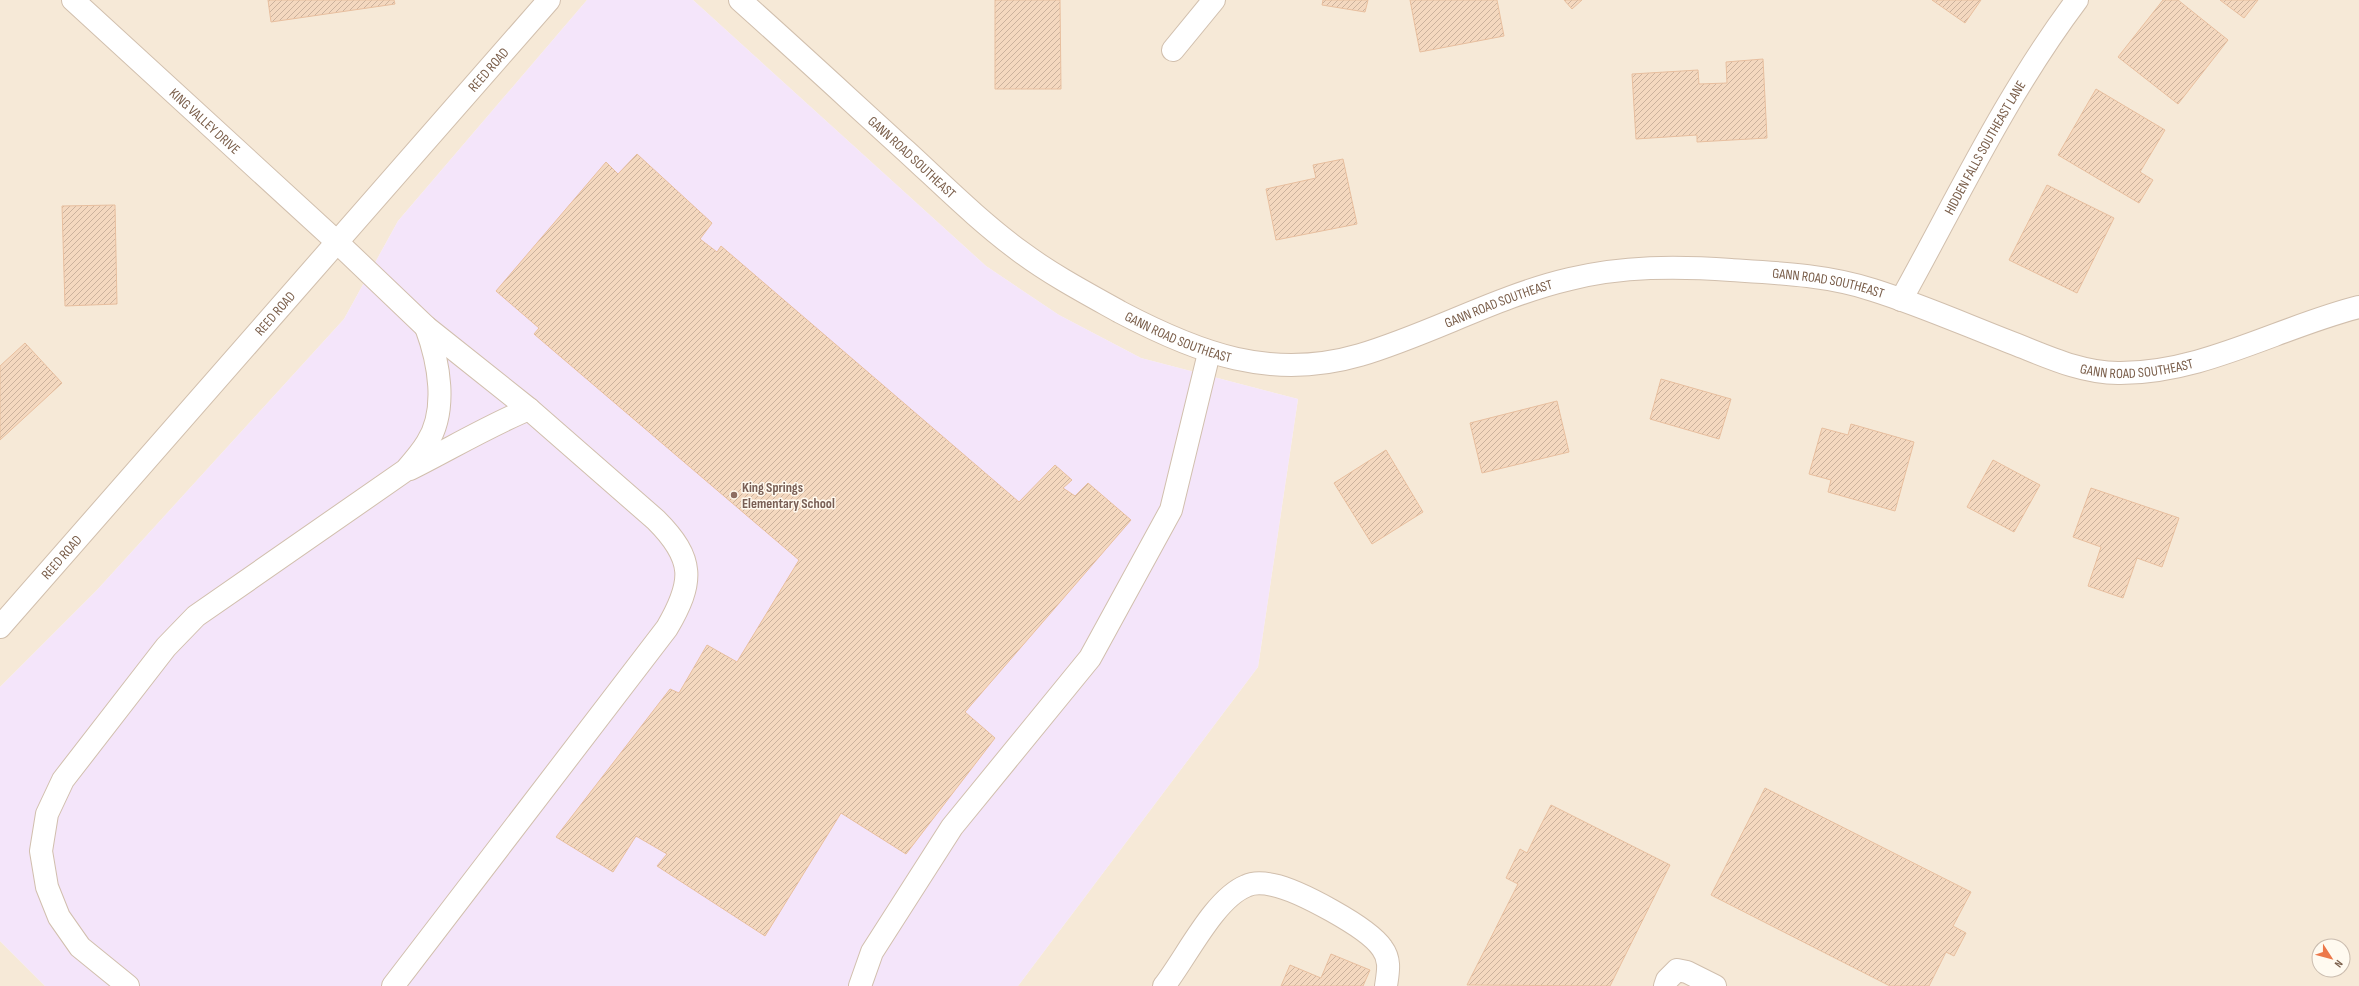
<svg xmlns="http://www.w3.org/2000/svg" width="2359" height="986" viewBox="0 0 2359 986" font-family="'Sofia Sans Condensed',sans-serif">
  <defs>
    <pattern id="building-hatch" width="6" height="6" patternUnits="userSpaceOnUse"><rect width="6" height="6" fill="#f4d8bf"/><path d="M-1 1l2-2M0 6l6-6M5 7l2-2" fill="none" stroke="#cbb29d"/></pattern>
  </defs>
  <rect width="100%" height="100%" fill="#fdf7e9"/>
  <g fill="#f6e9d7" fill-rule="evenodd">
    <polygon points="0,0 587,0 398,221 344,319 97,590 0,687"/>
    <path d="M693,0H2359V986H1018L1258,667L1298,399L1141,358L1059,315L986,266ZM2319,946H2343V970H2319Z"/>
    <polygon points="0,941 45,986 0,986"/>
  </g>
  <polygon fill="#f4e5fa" points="587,0 693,0 986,266 1059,315 1141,358 1298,399 1258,667 1018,986 45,986 0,941 0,687 97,590 344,319 398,221"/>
  <g fill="url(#building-hatch)" stroke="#e8bf9f">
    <polygon points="268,0 394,0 395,4 271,22"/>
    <polygon points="995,0 1060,0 1061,89 995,89"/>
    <polygon points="1323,0 1368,0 1365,12 1322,5"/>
    <polygon points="1410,0 1497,0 1504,36 1420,52"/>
    <polygon points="1564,0 1582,0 1572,9"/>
    <polygon points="1932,0 1981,0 1965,23"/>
    <polygon points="2163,0 2178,0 2228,40 2178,104 2118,57"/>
    <polygon points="2220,0 2258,0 2244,18"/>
    <polygon points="1763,59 1767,138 1697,142 1697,135 1636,139 1632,74 1698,70 1699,84 1727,83 1726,62"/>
    <polygon points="2096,89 2165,130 2140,172 2153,180 2139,203 2058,155"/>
    <polygon points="637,154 712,223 700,239 717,252 721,246 1019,502 1055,465 1072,480 1063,488 1075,496 1088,483 1131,520 965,712 995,738 906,854 841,813 765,936 657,866 667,854 636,836 613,872 556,837 670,689 679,693 707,645 737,662 799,560 534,334 539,328 496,291 606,162 618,174"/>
    <polygon points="1343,159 1357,224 1276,240 1266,189 1316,178 1313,165"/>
    <polygon points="2047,185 2114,218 2077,293 2009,260"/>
    <polygon points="115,205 117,304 65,306 62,206"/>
    <polygon points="25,343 62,383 0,440 0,366"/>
    <polygon points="1661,379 1731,399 1719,439 1650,419"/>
    <polygon points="1557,401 1569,452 1482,473 1470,423"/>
    <polygon points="1851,424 1914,442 1895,511 1828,492 1831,480 1809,474 1822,428 1848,435"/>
    <polygon points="1386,450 1423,512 1372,544 1334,483"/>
    <polygon points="1993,460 2040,485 2014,532 1967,507"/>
    <polygon points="2091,488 2179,518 2162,567 2137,558 2123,598 2088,586 2101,547 2073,537"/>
    <polygon points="1765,788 1971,892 1953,926 1966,933 1954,956 1946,952 1929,986 1890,986 1711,895"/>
    <polygon points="1551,805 1670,865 1610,986 1467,985 1518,884 1506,878 1520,849 1527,853"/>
    <polygon points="1331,954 1370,970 1363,986 1281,986 1290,965 1321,978"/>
  </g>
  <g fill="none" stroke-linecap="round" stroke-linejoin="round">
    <g stroke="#d1bfad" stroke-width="24">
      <g id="minor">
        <path id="s1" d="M73,0L337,242L426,327L529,409L656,520C695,559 694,582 667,628L393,986"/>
        <path id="s2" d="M740,0C796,50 851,101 906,151C943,185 980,222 1021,252C1052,275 1086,293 1120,312C1198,353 1271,381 1360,355C1431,334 1497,296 1570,279C1623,266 1677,266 1731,270C1778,273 1827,275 1873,290C1921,305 1968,326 2015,344C2048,357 2082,373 2118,373C2202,374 2279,327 2359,307"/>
        <polyline points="1173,50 1214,0"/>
        <path id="s3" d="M1901,300C1957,199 2007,93 2077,0"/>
        <path d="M410,469C450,449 488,426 529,409"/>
        <path id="s4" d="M0,627L549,0"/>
        <path d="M128,986L80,947L59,917L47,887L41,851L47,814L63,780L166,647L196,616L406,470C413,462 421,453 427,443C448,410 439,362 426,327"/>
        <polyline points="860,986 872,952 952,827 1090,658 1171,510 1209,353"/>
        <path d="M1164,986C1186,958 1214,899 1246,886C1254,882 1264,883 1273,885C1298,890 1368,927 1382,948C1391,960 1388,972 1386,986"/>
        <polyline points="1665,986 1667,980 1677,970 1687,972 1715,986"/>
      </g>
    </g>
    <use href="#minor" stroke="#fff" stroke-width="22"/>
  </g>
  <circle fill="#8d6e63" stroke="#fffaf0" stroke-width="1.5" cx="734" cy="495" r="4"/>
  <g text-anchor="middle" stroke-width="3" stroke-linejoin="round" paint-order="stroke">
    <g font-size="14" fill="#7a5e4a" stroke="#fffaf0">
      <text dy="5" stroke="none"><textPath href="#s4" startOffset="741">REED ROAD</textPath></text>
      <text dy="5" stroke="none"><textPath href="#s1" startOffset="179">KING VALLEY DRIVE</textPath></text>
      <text dy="5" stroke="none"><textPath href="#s3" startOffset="174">HIDDEN FALLS SOUTHEAST LANE</textPath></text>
      <text dy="5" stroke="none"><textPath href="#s2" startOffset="233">GANN ROAD SOUTHEAST</textPath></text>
      <text dy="5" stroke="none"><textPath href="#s2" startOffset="1228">GANN ROAD SOUTHEAST</textPath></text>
      <text dy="5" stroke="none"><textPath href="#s2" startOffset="892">GANN ROAD SOUTHEAST</textPath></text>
      <text dy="5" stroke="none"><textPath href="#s4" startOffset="417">REED ROAD</textPath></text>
      <text dy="5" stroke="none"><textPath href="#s2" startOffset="557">GANN ROAD SOUTHEAST</textPath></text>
      <text dy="5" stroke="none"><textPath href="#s2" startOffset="1552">GANN ROAD SOUTHEAST</textPath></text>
      <text dy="5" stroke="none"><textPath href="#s4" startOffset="93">REED ROAD</textPath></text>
    </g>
    <g font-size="14" font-weight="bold" fill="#785e54" stroke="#fffaf0" text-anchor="start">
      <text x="742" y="492">King Springs<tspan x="742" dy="16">Elementary School</tspan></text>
    </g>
  </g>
  <g transform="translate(2331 958) rotate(126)"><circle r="19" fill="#fffaf0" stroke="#cabcae"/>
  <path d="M0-3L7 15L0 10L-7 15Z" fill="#ec784a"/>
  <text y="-6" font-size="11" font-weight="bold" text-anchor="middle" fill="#7a5e4a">N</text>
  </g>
</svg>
